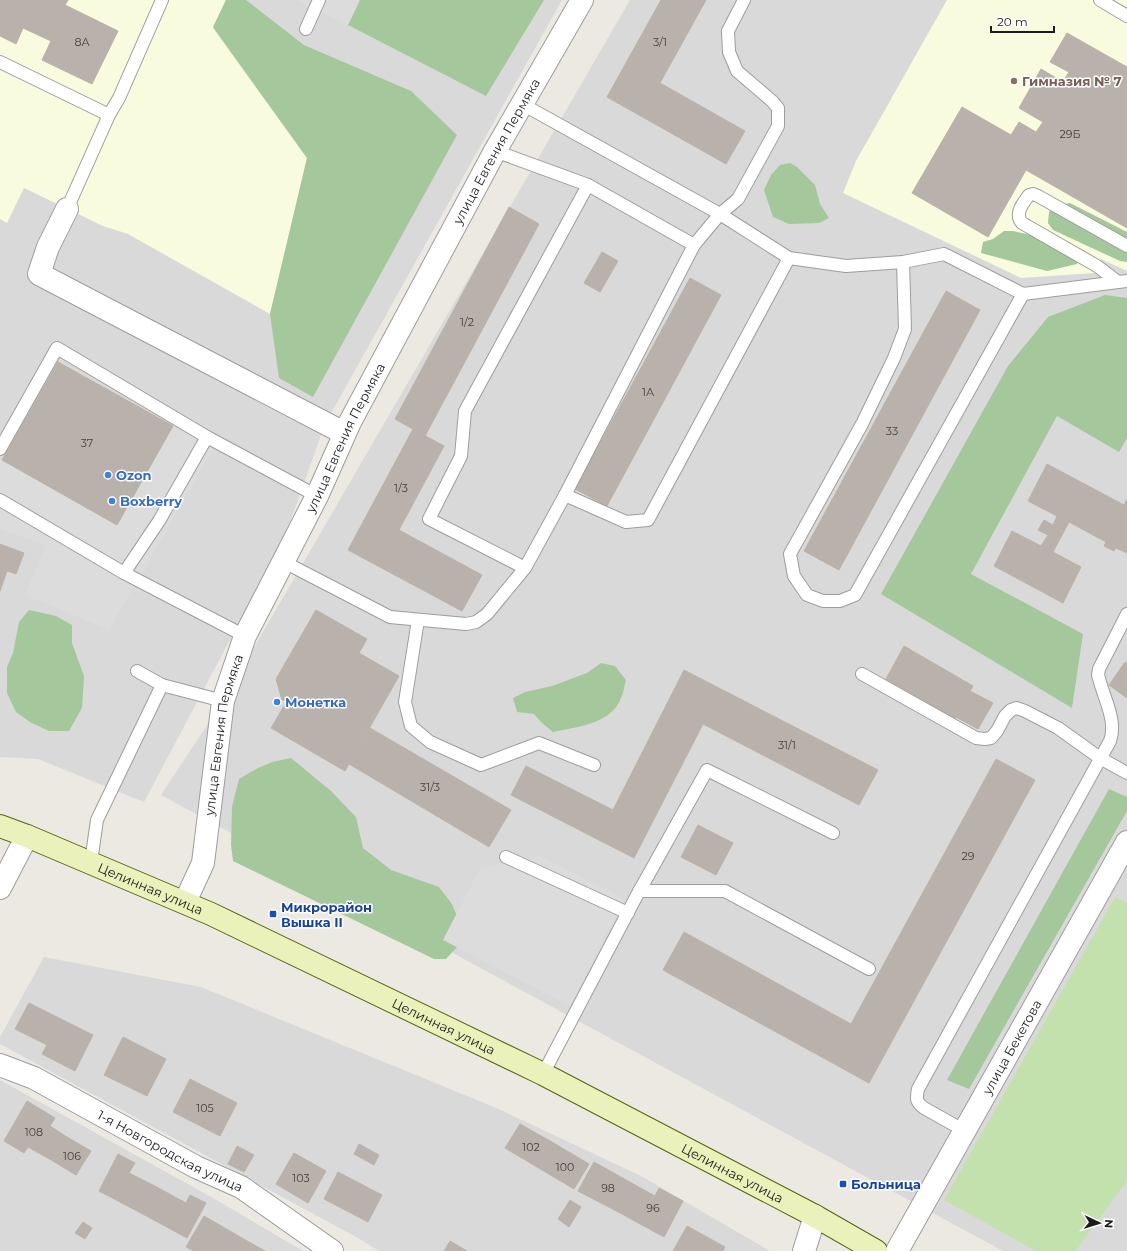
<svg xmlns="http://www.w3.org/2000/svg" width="1127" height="1251" viewBox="0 0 1127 1251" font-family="Montserrat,sans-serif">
  <rect width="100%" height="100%" fill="#ece9e2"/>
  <g fill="#dad9d9">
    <polygon points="0,0 562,0 325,424 285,536 144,802 38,759 0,757"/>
    <polygon points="630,0 1127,0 1127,1251 1003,1251 161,795 223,701"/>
    <polygon points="44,957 201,987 494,1107 641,1176 770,1251 379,1251 358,1238 0,1044 0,1037"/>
    <polygon points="0,1080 213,1198 303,1251 0,1251"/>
  </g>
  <g fill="#f8fbdd">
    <polygon points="0,0 226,0 213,28 307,158 270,314 128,234 103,226 24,188 7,223 0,219"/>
    <polygon points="947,0 1127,0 1127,271 1101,259 1094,273 1021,278 843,193 856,161"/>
  </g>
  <polygon fill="#c3e1ad" points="1115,897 1127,903 1127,1180 1076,1251 1036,1251 944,1200"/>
  <g fill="#a5c79c">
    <polygon points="226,0 246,0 304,45 411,91 457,135 313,397 279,378 270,314 307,158 213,27"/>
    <polygon points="359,0 544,0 486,96 348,25"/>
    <polygon points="790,163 797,167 815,185 820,204 829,218 819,223 789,224 773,217 764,190 771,175 780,165"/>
    <polygon points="1070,203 1127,232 1127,262 1120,261 1053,230 1048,223 1049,212 1054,206"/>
    <polygon points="1004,231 1013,231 1041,237 1078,257 1077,264 1047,271 981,253 983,242 993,239"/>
    <polygon points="1105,295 1127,298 1127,438 1119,452 1057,416 971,574 1083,634 1072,708 881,594 1008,366 1048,317"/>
    <polygon points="29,610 56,616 72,625 72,643 84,676 82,708 69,731 49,731 30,722 16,712 7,693 7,667 13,653 19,622"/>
    <path d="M601,663L615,666L626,680C624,686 624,692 621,698C612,724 576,727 553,732L542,723L534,714L517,712L513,698L525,692L552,686L587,673Z"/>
    <polygon points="291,758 331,791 356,817 363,848 391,870 439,887 452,904 461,926 460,944 446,959 434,959 233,861 231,845 232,807 239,779 256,769 272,762"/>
    <polygon points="1109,789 1127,797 1127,811 969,1089 947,1080"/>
  </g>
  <g fill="#dcdcdc">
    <polygon points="298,0 360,0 348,25 298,1"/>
    <polygon points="173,426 214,448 109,630 25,595 46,545 0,529 0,458 2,460"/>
    <polygon points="540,856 624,899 570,1006 443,940 480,868"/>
  </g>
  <g fill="#b9b2ac" stroke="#bcb2a7">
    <polygon points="0,0 68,0 65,5 118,31 92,84 42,60 51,41 23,28 16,44 0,36"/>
    <polygon points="661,0 706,0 660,83 745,131 726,164 607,97"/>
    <polygon points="1067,33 1127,67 1127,228 1026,170 988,237 912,193 962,107 1011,135 1019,122 1036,132 1043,122 1019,108 1041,69 1063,82 1069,72 1050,62"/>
    <polygon points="509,207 539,224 425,436 395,419"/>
    <polygon points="602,252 618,261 600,292 584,283"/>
    <polygon points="690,278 721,295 607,506 575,489"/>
    <polygon points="946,291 980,310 839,570 804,551"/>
    <polygon points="58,362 173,426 117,525 2,460"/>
    <polygon points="413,429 444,446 399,530 482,575 462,611 348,550"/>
    <polygon points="1047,464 1124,505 1127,499 1127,553 1116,548 1114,551 1104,546 1106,542 1069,522 1053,552 1081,567 1063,603 994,566 1012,531 1041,546 1048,535 1038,530 1044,520 1053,525 1057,516 1028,501"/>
    <polygon points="0,544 24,553 16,574 7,571 0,591"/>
    <polygon points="316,610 367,639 359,653 399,676 345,771 271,728 287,701 282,700 276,679"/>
    <polygon points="904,646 973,686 970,691 993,703 978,729 956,717 955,719 886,679"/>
    <polygon points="1125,662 1127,664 1127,698 1109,685"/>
    <polygon points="684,670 878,770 859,805 703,724 634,858 511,795 526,766 613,810"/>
    <polygon points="370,728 511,810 489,847 349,764"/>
    <polygon points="996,759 1035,780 869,1083 663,970 684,932 851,1024"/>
    <polygon points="698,825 733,843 716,875 681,857"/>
    <polygon points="29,1003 93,1035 75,1071 42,1054 47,1045 15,1029"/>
    <polygon points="123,1037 166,1059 147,1096 104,1075"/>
    <polygon points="190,1079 237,1103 220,1136 173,1112"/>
    <polygon points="27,1101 55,1118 50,1126 67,1137 53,1161 28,1147 24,1153 4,1141"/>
    <polygon points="520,1124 557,1145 542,1170 505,1148"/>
    <polygon points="67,1137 91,1151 76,1175 53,1161"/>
    <polygon points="359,1144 379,1155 374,1165 354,1154"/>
    <polygon points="557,1145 589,1164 574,1189 542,1170"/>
    <polygon points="237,1146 254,1155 244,1172 228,1164"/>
    <polygon points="294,1153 326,1171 308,1203 276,1184"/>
    <polygon points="118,1154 135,1163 129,1173 153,1185 139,1212 99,1191"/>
    <polygon points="594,1162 637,1186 622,1214 578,1191"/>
    <polygon points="338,1172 382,1195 368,1222 324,1199"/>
    <polygon points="153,1185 186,1203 190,1195 206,1203 187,1238 139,1212"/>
    <polygon points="637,1186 655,1196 659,1188 683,1201 664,1237 622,1214"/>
    <polygon points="570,1200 581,1207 569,1227 558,1219"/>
    <polygon points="204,1216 249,1242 243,1251 194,1251 186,1247"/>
    <polygon points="83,1222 92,1228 85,1239 75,1233"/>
    <polygon points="687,1226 725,1247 723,1251 673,1251"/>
    <polygon points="450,1241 467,1251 444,1251"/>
    <polygon points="249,1242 265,1251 243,1251"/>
  </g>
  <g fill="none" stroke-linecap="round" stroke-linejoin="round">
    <g stroke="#9d9d9d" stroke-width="14">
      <g id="service">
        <polyline points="1100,0 1127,16"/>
        <polyline points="306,29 319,0"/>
        <polyline points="0,62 109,115"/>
        <polyline points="522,104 720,214 789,258 846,266 903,262 944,254 1023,294 1127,281"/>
        <polyline points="495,151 588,185 694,245"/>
        <polyline points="67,209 109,115 119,98 162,0"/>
        <polyline points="903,262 905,329 894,358 862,424 790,554 794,576 807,595 823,601 840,601 855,595 1023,294"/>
        <path d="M1118,282L1097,266L1022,223C1014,214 1023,203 1029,195L1033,194L1038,196L1127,246"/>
        <polyline points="0,449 57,348 207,437"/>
        <polyline points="565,495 626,522 648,520 789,258"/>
        <polyline points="0,500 124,573 245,636"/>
        <polyline points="284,562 390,617 466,624 476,622 487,614 525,568 565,495 694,245 720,214 738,199 778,126 778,108 772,101 737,71 729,52 728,31 744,0"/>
        <polyline points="525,568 429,519 461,456 465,411 588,185"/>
        <polyline points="124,573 159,521 207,437 317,496"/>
        <polyline points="418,620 405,702 411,726 430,742 481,765 539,743 594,765"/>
        <polyline points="137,671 162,685 223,701"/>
        <polyline points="862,674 976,738 985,739 991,738 997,731 1005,716 1011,710 1017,708 1025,711 1058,728 1100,758 1127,773"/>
        <polyline points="506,857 628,913"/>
        <polyline points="91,862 97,820 162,685"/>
        <polyline points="639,891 725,891 869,969"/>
        <polyline points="543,1074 636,897 707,770 833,833"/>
        <path d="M965,1131L924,1108C916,1102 916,1099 918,1089L1110,741C1117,722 1105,700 1100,682L1098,675L1099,669L1127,614"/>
      </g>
    </g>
    <g stroke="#9d9d9d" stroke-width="24">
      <g id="minor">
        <polyline points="67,209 48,247 39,274 344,433"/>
        <polyline points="0,888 27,836"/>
        <path id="s1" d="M185,902L203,863L223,701L245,636L317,496L350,422L495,151L582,0"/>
        <path id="s2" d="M0,1065L34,1078L196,1167L241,1187L332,1251"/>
        <polyline points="804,1251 815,1216"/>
        <path id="s3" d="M897,1251L1127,842"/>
      </g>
    </g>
    <g stroke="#556511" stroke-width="24">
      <g id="secondary">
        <path id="s4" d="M0,826L27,836L211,914L543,1074L815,1216L876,1251"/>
      </g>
    </g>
    <use href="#service" stroke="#fff" stroke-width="12"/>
    <use href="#minor" stroke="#fff" stroke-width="22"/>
    <use href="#secondary" stroke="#eaf1bb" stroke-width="22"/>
  </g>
  <circle fill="#8d6e63" stroke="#fff" stroke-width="1.5" cx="1014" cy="81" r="4"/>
  <g fill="#3f7fe0" stroke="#fff" stroke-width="1.5">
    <circle cx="108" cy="475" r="4"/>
    <circle cx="112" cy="501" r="4"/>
    <circle cx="277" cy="702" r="4"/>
  </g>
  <g fill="#1a4fb4" stroke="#fff" stroke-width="1.5">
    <rect x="269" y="910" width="8" height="8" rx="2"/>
    <rect x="839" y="1180" width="8" height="8" rx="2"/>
  </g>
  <g text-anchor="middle" stroke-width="3" stroke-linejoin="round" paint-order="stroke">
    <g font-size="11" fill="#434240">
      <text x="82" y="46">8А</text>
      <text x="660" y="46">3/1</text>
      <text x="1070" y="138">29Б</text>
      <text x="467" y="326">1/2</text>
      <text x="648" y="396">1А</text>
      <text x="892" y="435">33</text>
      <text x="87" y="447">37</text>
      <text x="401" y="492">1/3</text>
      <text x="787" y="749">31/1</text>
      <text x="430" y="791">31/3</text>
      <text x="968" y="860">29</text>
      <text x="205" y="1112">105</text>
      <text x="34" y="1136">108</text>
      <text x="531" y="1151">102</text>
      <text x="72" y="1160">106</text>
      <text x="565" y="1171">100</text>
      <text x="301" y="1182">103</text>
      <text x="608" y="1192">98</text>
      <text x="653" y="1212">96</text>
    </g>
    <g font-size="13" font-weight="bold" fill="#785e54" stroke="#fff" text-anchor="start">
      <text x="1022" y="86">Гимназия № 7</text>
    </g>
    <g font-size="13" fill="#1c1c1c" stroke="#fff">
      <text dy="5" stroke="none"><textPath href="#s1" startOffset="821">улица Евгения Пермяка</textPath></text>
      <text dy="5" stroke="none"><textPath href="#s1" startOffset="497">улица Евгения Пермяка</textPath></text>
      <text dy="5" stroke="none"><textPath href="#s1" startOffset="173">улица Евгения Пермяка</textPath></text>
      <text dy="5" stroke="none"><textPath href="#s4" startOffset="163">Целинная улица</textPath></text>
      <text dy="5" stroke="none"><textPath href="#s4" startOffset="487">Целинная улица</textPath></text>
      <text dy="5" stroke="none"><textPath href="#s3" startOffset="234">улица Бекетова</textPath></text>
      <text dy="5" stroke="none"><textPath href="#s2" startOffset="191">1-я Новгородская улица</textPath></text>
      <text dy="5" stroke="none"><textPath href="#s4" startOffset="811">Целинная улица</textPath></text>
    </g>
    <g font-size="13" font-weight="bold" fill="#366cbe" stroke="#fff" text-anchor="start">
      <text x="116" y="480">Ozon</text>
      <text x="120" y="506">Boxberry</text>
      <text x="285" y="707">Монетка</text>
    </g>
    <g font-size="13" font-weight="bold" fill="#164399" stroke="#fff" text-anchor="start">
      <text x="281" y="912">Микрорайон<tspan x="281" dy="15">Вышка II</tspan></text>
      <text x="851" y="1189">Больница</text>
    </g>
  </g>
  <g transform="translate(1099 1223) rotate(94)" stroke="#ffffff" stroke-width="3" paint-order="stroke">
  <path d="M0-3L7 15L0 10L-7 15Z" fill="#1c1c1c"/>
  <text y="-6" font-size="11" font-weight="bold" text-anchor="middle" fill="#1c1c1c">N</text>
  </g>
  <path d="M991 26v6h63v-6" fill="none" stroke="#1c1c1c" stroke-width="2"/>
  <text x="997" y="26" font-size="12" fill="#1c1c1c" stroke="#ffffff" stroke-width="3" paint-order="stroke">20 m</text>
</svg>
